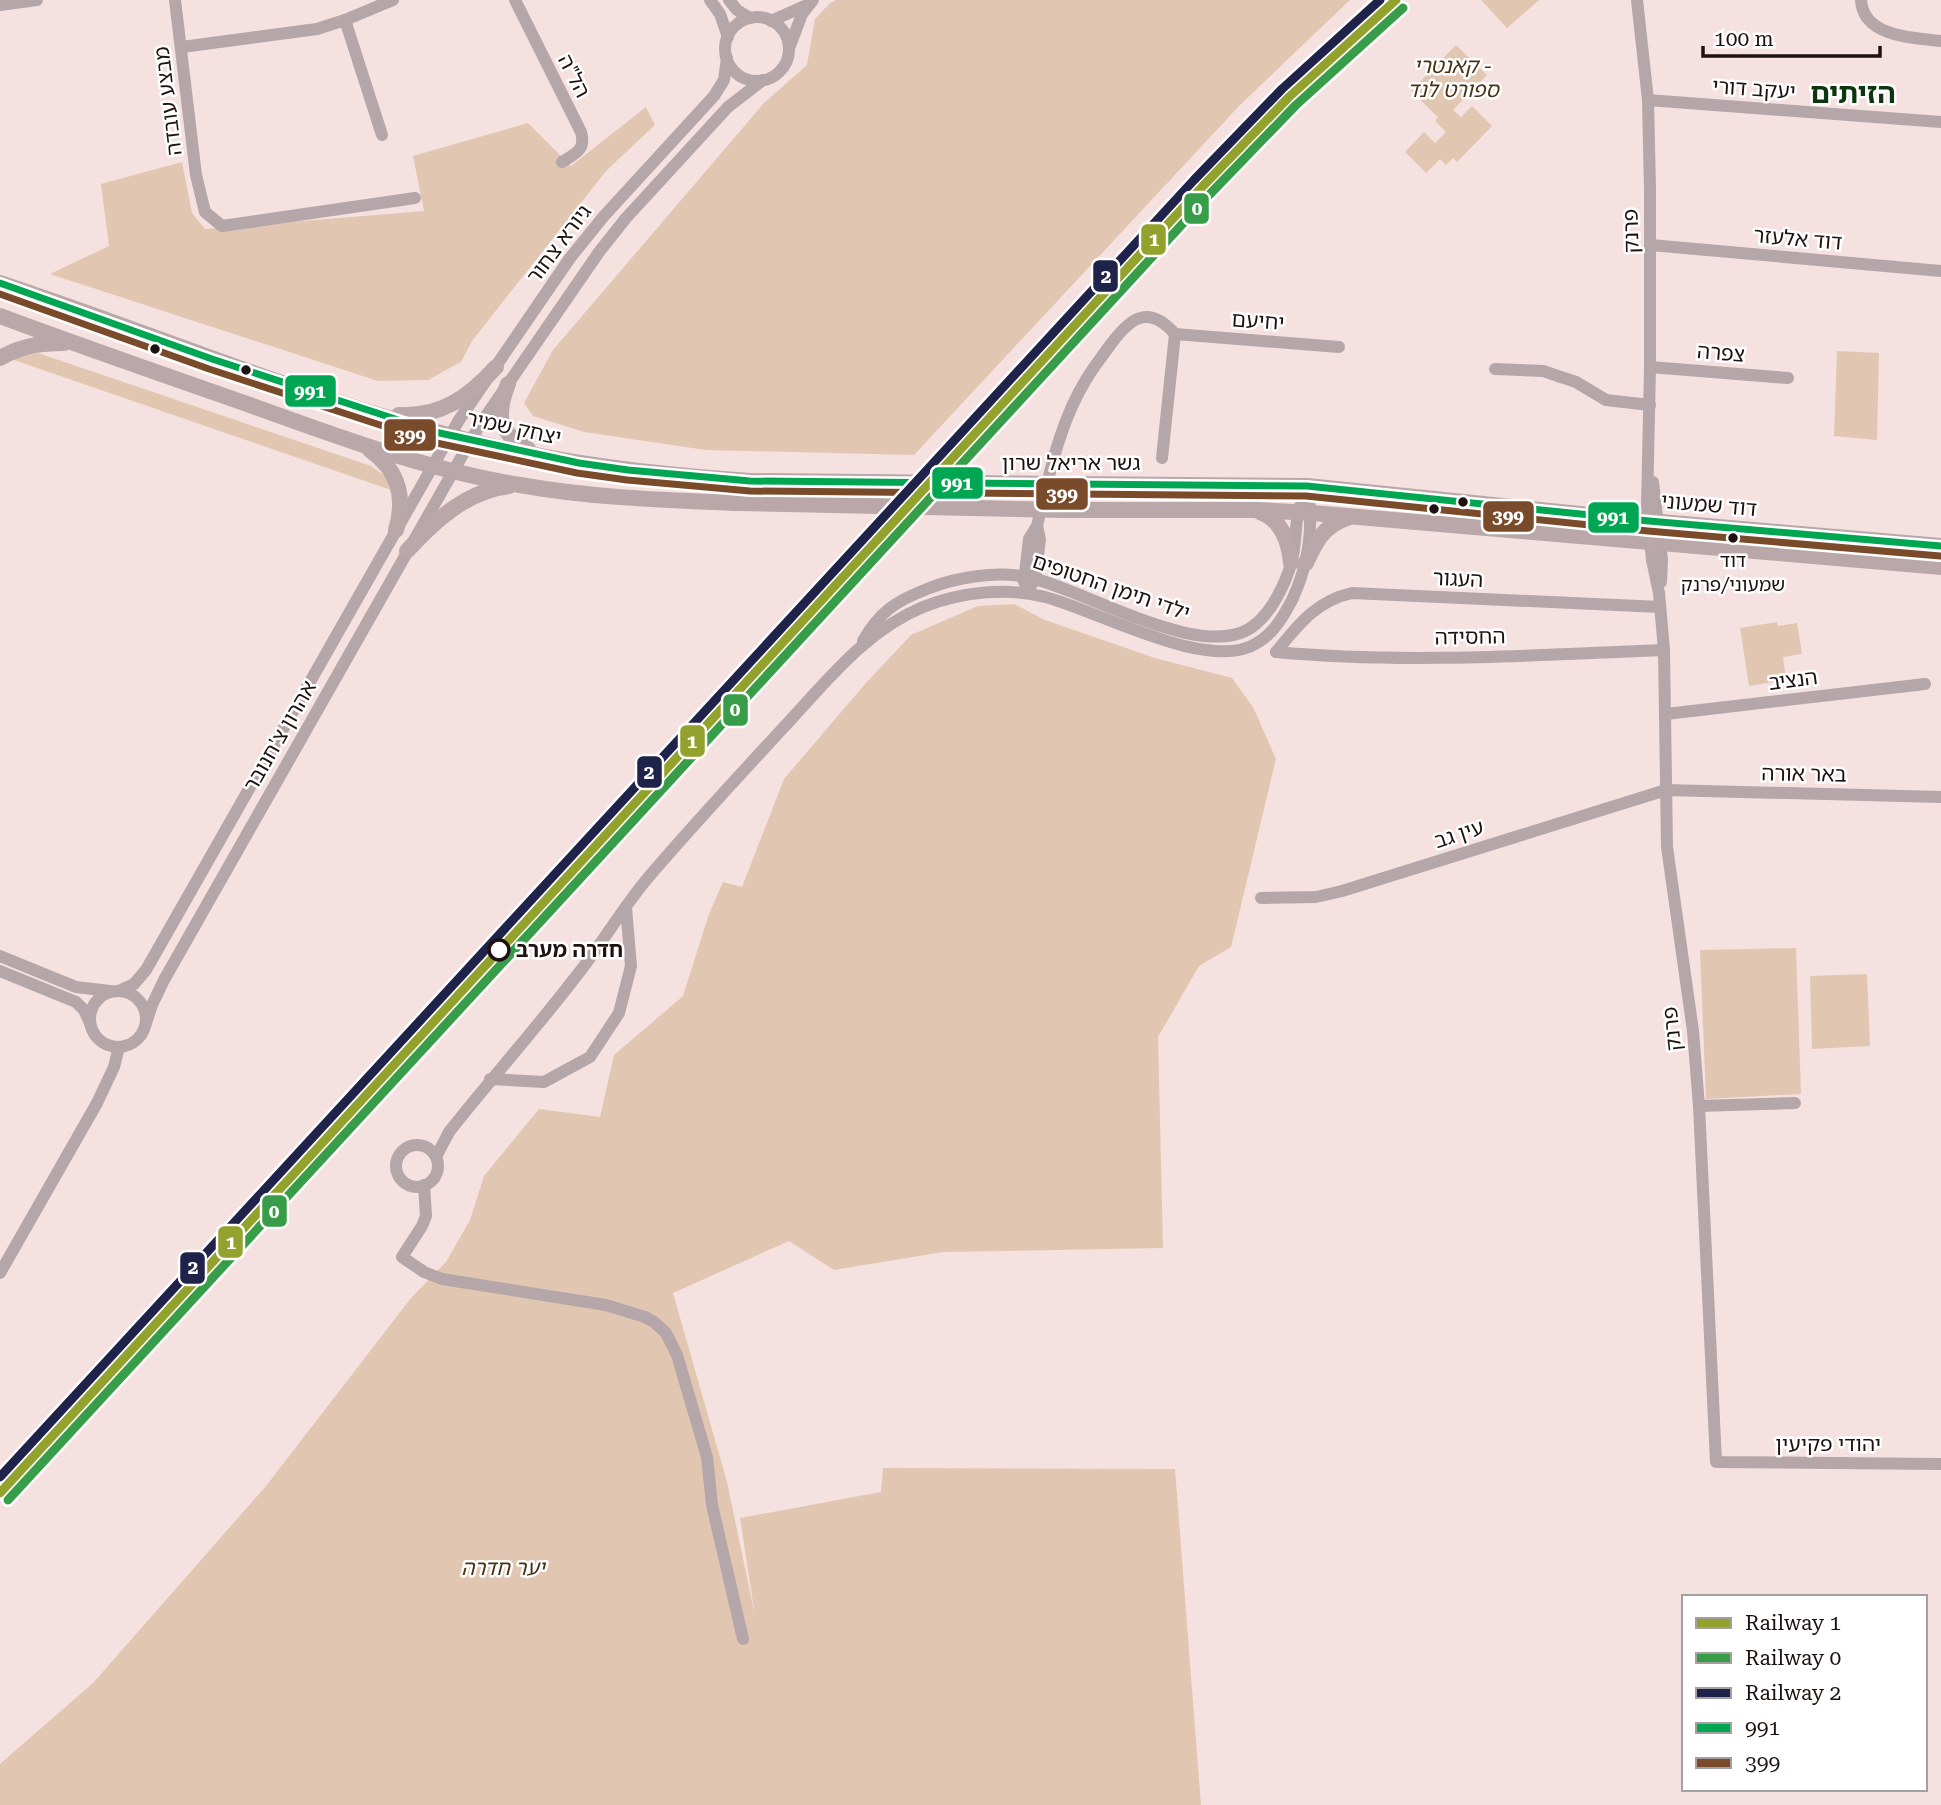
<svg xmlns="http://www.w3.org/2000/svg" width="1941" height="1805" viewBox="0 0 1941 1805" font-family="'Roboto Serif','Noto Sans Hebrew',serif">
  <rect width="100%" height="100%" fill="#f5e1df"/>
  <g fill="#e1c7b1">
    <polygon points="836,0 1350,0 1240,105 914,455 706,450 584,432 533,416 524,403 553,350 764,103 807,65 815,19 830,3"/>
    <polygon points="1481,0 1539,0 1507,28"/>
    <polygon points="1456,45 1487,75 1453,110 1461,117 1472,106 1492,126 1457,162 1453,158 1446,165 1440,159 1426,173 1405,152 1424,132 1435,143 1446,132 1435,121 1438,117 1411,91"/>
    <polygon points="646,107 655,125 606,171 472,341 461,362 428,380 378,381 50,274 109,246 101,184 182,162 192,213 205,229 424,211 413,156 528,123 571,166"/>
    <polygon points="1837,351 1879,353 1877,440 1834,436"/>
    <polygon points="38,353 371,466 386,477 394,491 11,359"/>
    <polygon points="1014,604 1045,620 1155,658 1232,678 1253,707 1276,759 1231,947 1199,966 1158,1037 1163,1248 943,1252 834,1270 789,1241 673,1293 727,1482 755,1616 740,1518 881,1492 883,1468 1175,1469 1201,1805 0,1805 0,1764 93,1683 266,1486 411,1298 446,1262 470,1220 484,1176 539,1109 600,1117 614,1055 683,996 709,914 723,882 742,887 784,779 865,684 911,635 978,606"/>
    <polygon points="1777,622 1778,626 1797,623 1802,654 1783,657 1786,680 1749,686 1740,628"/>
    <polygon points="1796,948 1801,1094 1706,1099 1700,950"/>
    <polygon points="1867,974 1870,1046 1812,1049 1810,976"/>
  </g>
  <g fill="none" stroke-linecap="round" stroke-linejoin="round">
    <g stroke="#b4a6a9" stroke-width="12">
      <polyline points="175,0 196,175 205,212 222,226 415,198"/>
      <path d="M515,0L581,132C586,150 576,153 562,162"/>
      <polyline points="710,0 720,14 728,37"/>
      <polyline points="729,0 737,10 750,18"/>
      <polyline points="1637,0 1648,100 1650,189 1650,367 1647,507 1652,560 1659,593 1664,650 1667,847 1693,1031 1699,1106 1716,1462 1941,1464"/>
      <path d="M1861,0C1863,37 1913,38 1941,41"/>
      <polyline points="0,5 37,0"/>
      <circle cx="757" cy="49" r="32"/>
      <polyline points="345,20 382,135"/>
      <polyline points="771,21 807,5"/>
      <polyline points="790,46 802,14 813,0"/>
      <polyline points="182,47 317,29 345,20 393,0"/>
      <polyline points="1648,100 1941,122"/>
      <polyline points="1651,245 1941,271"/>
      <polyline points="1650,367 1788,378"/>
      <polyline points="1495,369 1543,371 1576,382 1606,400 1650,405"/>
      <polyline points="1162,458 1175,334"/>
      <polyline points="1653,482 1662,560 1661,582"/>
      <path d="M1024,582L1029,539L1037,526C1049,476 1059,423 1087,378C1093,368 1101,358 1108,348C1128,320 1147,302 1175,334L1339,347"/>
      <polyline points="1032,584 1035,579 1040,539 1037,526"/>
      <path d="M863,641C879,612 896,601 927,589C956,577 996,571 1027,577C1084,588 1209,668 1257,623C1273,609 1285,584 1291,564C1297,545 1294,524 1300,506"/>
      <path d="M1276,652C1299,624 1316,601 1352,593L1660,607"/>
      <path d="M1276,652C1405,664 1535,655 1664,650"/>
      <polyline points="1666,714 1925,684"/>
      <polyline points="1261,898 1316,897 1342,891 1666,790 1941,797"/>
      <polyline points="0,956 76,987 110,991"/>
      <polyline points="0,971 76,1002 84,1010 90,1023"/>
      <circle cx="118" cy="1019" r="28"/>
      <polyline points="119,991 134,984 146,970 459,420 570,258 604,216 714,96 724,80 727,58"/>
      <polyline points="146,1023 152,1005 164,980 479,426 599,252 626,218 728,107 763,80"/>
      <polyline points="490,1079 544,1082 590,1057 619,1013 631,966 626,908"/>
      <polyline points="1699,1106 1795,1103"/>
      <circle cx="417" cy="1166" r="21"/>
      <path d="M436,1157L449,1132C490,1080 534,1031 574,979C600,947 621,910 647,879C691,827 738,777 784,727C826,682 865,631 923,607C960,592 1006,587 1045,597C1097,610 1209,674 1257,643C1274,633 1283,617 1292,600C1309,564 1314,525 1307,486"/>
      <polyline points="424,1185 426,1216 422,1226 402,1257 424,1272 442,1279 606,1305 645,1317 654,1322 666,1333 677,1355 707,1457 712,1505 743,1639"/>
      <polyline points="0,1273 97,1103 114,1067 119,1047"/>
    </g>
    <g stroke="#b9a7a9" stroke-width="16">
      <path d="M0,283C156,334 308,400 467,440C560,464 655,474 750,481"/>
      <path d="M0,316C83,347 167,376 250,405C339,437 427,470 520,485C593,498 664,500 737,503"/>
      <path d="M0,358C21,346 40,343 64,343"/>
      <path d="M508,384C496,414 497,432 528,449"/>
      <path d="M399,415C441,417 469,397 496,367"/>
      <path d="M370,450C398,470 406,496 396,530"/>
      <polyline points="1071,484 1307,486 1649,521 1941,546"/>
      <polyline points="1065,510 1257,510 1312,513 1941,567"/>
      <path d="M1260,512C1282,520 1289,542 1291,563"/>
      <path d="M407,551C434,521 467,491 509,486"/>
      <path d="M1306,563C1315,543 1324,525 1347,518"/>
    </g>
    <g stroke="#b9a7a9" stroke-width="16">
      <polyline points="750,481 1071,484"/>
      <polyline points="737,503 1065,510"/>
    </g>
    <g stroke="#fff" stroke-width="12">
      <polyline id="bus-1" points="0,283 212,359 435,432 579,463 628,470 750,481 1307,486 1649,521 1941,546"/>
    </g>
    <g stroke="#fff" stroke-width="12">
      <polyline id="bus-2" points="0,294 209,369 432,442 577,473 627,480 750,491 1306,496 1648,531 1940,556"/>
    </g>
    <use href="#bus-1" stroke="#00a651" stroke-width="7"/>
    <use href="#bus-2" stroke="#7a4b2a" stroke-width="7"/>
    <g stroke="#fff" stroke-width="14">
      <polyline id="rail-1" points="0,1493 1202,187 1289,97 1396,0"/>
    </g>
    <g stroke="#fff" stroke-width="14">
      <polyline id="rail-2" points="8,1500 1210,194 1296,105 1403,8"/>
    </g>
    <g stroke="#fff" stroke-width="14">
      <polyline id="rail-3" points="0,1477 1194,180 1282,89 1380,0"/>
    </g>
    <use href="#rail-1" stroke="#92a22c" stroke-width="9"/>
    <use href="#rail-2" stroke="#389d48" stroke-width="9"/>
    <use href="#rail-3" stroke="#1f234a" stroke-width="9"/>
  </g>
  <g fill="#1e1211" stroke="#fff" stroke-width="2.5">
    <circle cx="155" cy="349" r="6"/>
    <circle cx="246" cy="370" r="6"/>
    <circle cx="1463" cy="502" r="6"/>
    <circle cx="1434" cy="509" r="6"/>
    <circle cx="1733" cy="538" r="6"/>
  </g>
  <circle fill="#fff" stroke="#1e1211" stroke-width="3.5" cx="499" cy="950" r="10"/>
  <g text-anchor="middle" stroke-width="5" stroke-linejoin="round" paint-order="stroke">
    <g font-size="19" fill="#1e1211" stroke="#fff">
      <text x="1733" y="567">דוד<tspan x="1733" dy="24">שמעוני/פרנק</tspan></text>
    </g>
    <g font-size="21" font-style="italic" fill="#483216" stroke="#fff">
      <text x="1453" y="73">קאנטרי -<tspan x="1453" dy="24">ספורט לנד</tspan></text>
      <text x="503" y="1575">יער חדרה</text>
    </g>
    <g font-size="21" fill="#1e1211" stroke="#fff">
      <text transform="translate(574 76) rotate(63)" y="7">הל"ה</text>
      <text transform="translate(1754 89) rotate(4)" y="7">יעקב דורי</text>
      <text transform="translate(168 101) rotate(-97)" y="7">מבצע עובדה</text>
      <text transform="translate(1631 231) rotate(-91)" y="7">פרנק</text>
      <text transform="translate(1798 239) rotate(5)" y="7">דוד אלעזר</text>
      <text transform="translate(559 244) rotate(-53)" y="7">גיורא צחור</text>
      <text transform="translate(1258 321) rotate(4)" y="7">יחיעם</text>
      <text transform="translate(1721 353) rotate(5)" y="7">צפרה</text>
      <text transform="translate(514 428) rotate(12)" y="7">יצחק שמיר</text>
      <text x="1071" y="470">גשר אריאל שרון</text>
      <text transform="translate(1709 505) rotate(5)" y="7">דוד שמעוני</text>
      <text transform="translate(1458 579) rotate(3)" y="7">העגור</text>
      <text transform="translate(1111 587) rotate(19)" y="7">ילדי תימן החטופים</text>
      <text transform="translate(1470 637) rotate(-1)" y="7">החסידה</text>
      <text transform="translate(1793 680) rotate(-7)" y="7">הנציב</text>
      <text transform="translate(280 736) rotate(-60)" y="7">אהרון צ'חנובר</text>
      <text transform="translate(1804 774) rotate(1)" y="7">באר אורה</text>
      <text transform="translate(1459 834) rotate(-18)" y="7">עין גב</text>
      <text transform="translate(1672 1029) rotate(-96)" y="7">פרנק</text>
      <text x="1828" y="1451">יהודי פקיעין</text>
    </g>
    <g font-size="21" font-weight="bold" fill="#1e1211" stroke="#fff" text-anchor="start">
      <text x="516" y="957">חדרה מערב</text>
    </g>
    <g font-size="28" font-weight="bold" fill="#0c360f" stroke="#fff">
      <text x="1853" y="103">הזיתים</text>
    </g>
  </g>
  <g stroke="#fff" stroke-width="2.5">
    <rect x="1183" y="192" width="27" height="33" rx="7" fill="#389d48"/>
    <rect x="1140" y="223" width="27" height="33" rx="7" fill="#92a22c"/>
    <rect x="1092" y="259" width="27" height="34" rx="7" fill="#1f234a"/>
    <rect x="284" y="374" width="53" height="34" rx="7" fill="#00a651"/>
    <rect x="383" y="418" width="54" height="34" rx="7" fill="#7a4b2a"/>
    <rect x="931" y="466" width="53" height="34" rx="7" fill="#00a651"/>
    <rect x="1035" y="477" width="54" height="34" rx="7" fill="#7a4b2a"/>
    <rect x="1482" y="500" width="53" height="33" rx="7" fill="#7a4b2a"/>
    <rect x="1587" y="501" width="53" height="33" rx="7" fill="#00a651"/>
    <rect x="722" y="693" width="27" height="34" rx="7" fill="#389d48"/>
    <rect x="679" y="724" width="27" height="34" rx="7" fill="#92a22c"/>
    <rect x="636" y="755" width="27" height="34" rx="7" fill="#1f234a"/>
    <rect x="261" y="1194" width="27" height="34" rx="7" fill="#389d48"/>
    <rect x="217" y="1225" width="27" height="34" rx="7" fill="#92a22c"/>
    <rect x="179" y="1251" width="27" height="34" rx="7" fill="#1f234a"/>
  </g>
  <g font-size="19" text-anchor="middle" font-weight="bold" fill="#fff">
    <text x="1197" y="215">0</text>
    <text x="1154" y="246">1</text>
    <text x="1106" y="283">2</text>
    <text x="310" y="398">991</text>
    <text x="410" y="442">399</text>
    <text x="957" y="490">991</text>
    <text x="1062" y="501">399</text>
    <text x="1508" y="523">399</text>
    <text x="1613" y="524">991</text>
    <text x="735" y="716">0</text>
    <text x="692" y="748">1</text>
    <text x="649" y="779">2</text>
    <text x="274" y="1218">0</text>
    <text x="231" y="1249">1</text>
    <text x="193" y="1274">2</text>
  </g>
  <rect x="1682" y="1595" width="245" height="196" fill="#ffffff" stroke="#a5a0a0" stroke-width="2"/>
  <rect x="1696" y="1618" width="35" height="10" fill="#92a22c" stroke="#a5a0a0" stroke-width="2"/>
  <text x="1745" y="1630" font-size="21" fill="#1e1211">Railway 1</text>
  <rect x="1696" y="1653" width="35" height="10" fill="#389d48" stroke="#a5a0a0" stroke-width="2"/>
  <text x="1745" y="1665" font-size="21" fill="#1e1211">Railway 0</text>
  <rect x="1696" y="1688" width="35" height="10" fill="#1f234a" stroke="#a5a0a0" stroke-width="2"/>
  <text x="1745" y="1700" font-size="21" fill="#1e1211">Railway 2</text>
  <rect x="1696" y="1723" width="35" height="10" fill="#00a651" stroke="#a5a0a0" stroke-width="2"/>
  <text x="1745" y="1735" font-size="21" fill="#1e1211">991</text>
  <rect x="1696" y="1758" width="35" height="10" fill="#7a4b2a" stroke="#a5a0a0" stroke-width="2"/>
  <text x="1745" y="1770" font-size="21" fill="#1e1211">399</text>
  <path d="M1703 46v10h177v-10" fill="none" stroke="#1e1211" stroke-width="3.5"/>
  <text x="1714" y="46" font-size="21" fill="#1e1211" stroke="#ffffff" stroke-width="5" paint-order="stroke">100 m</text>
</svg>
